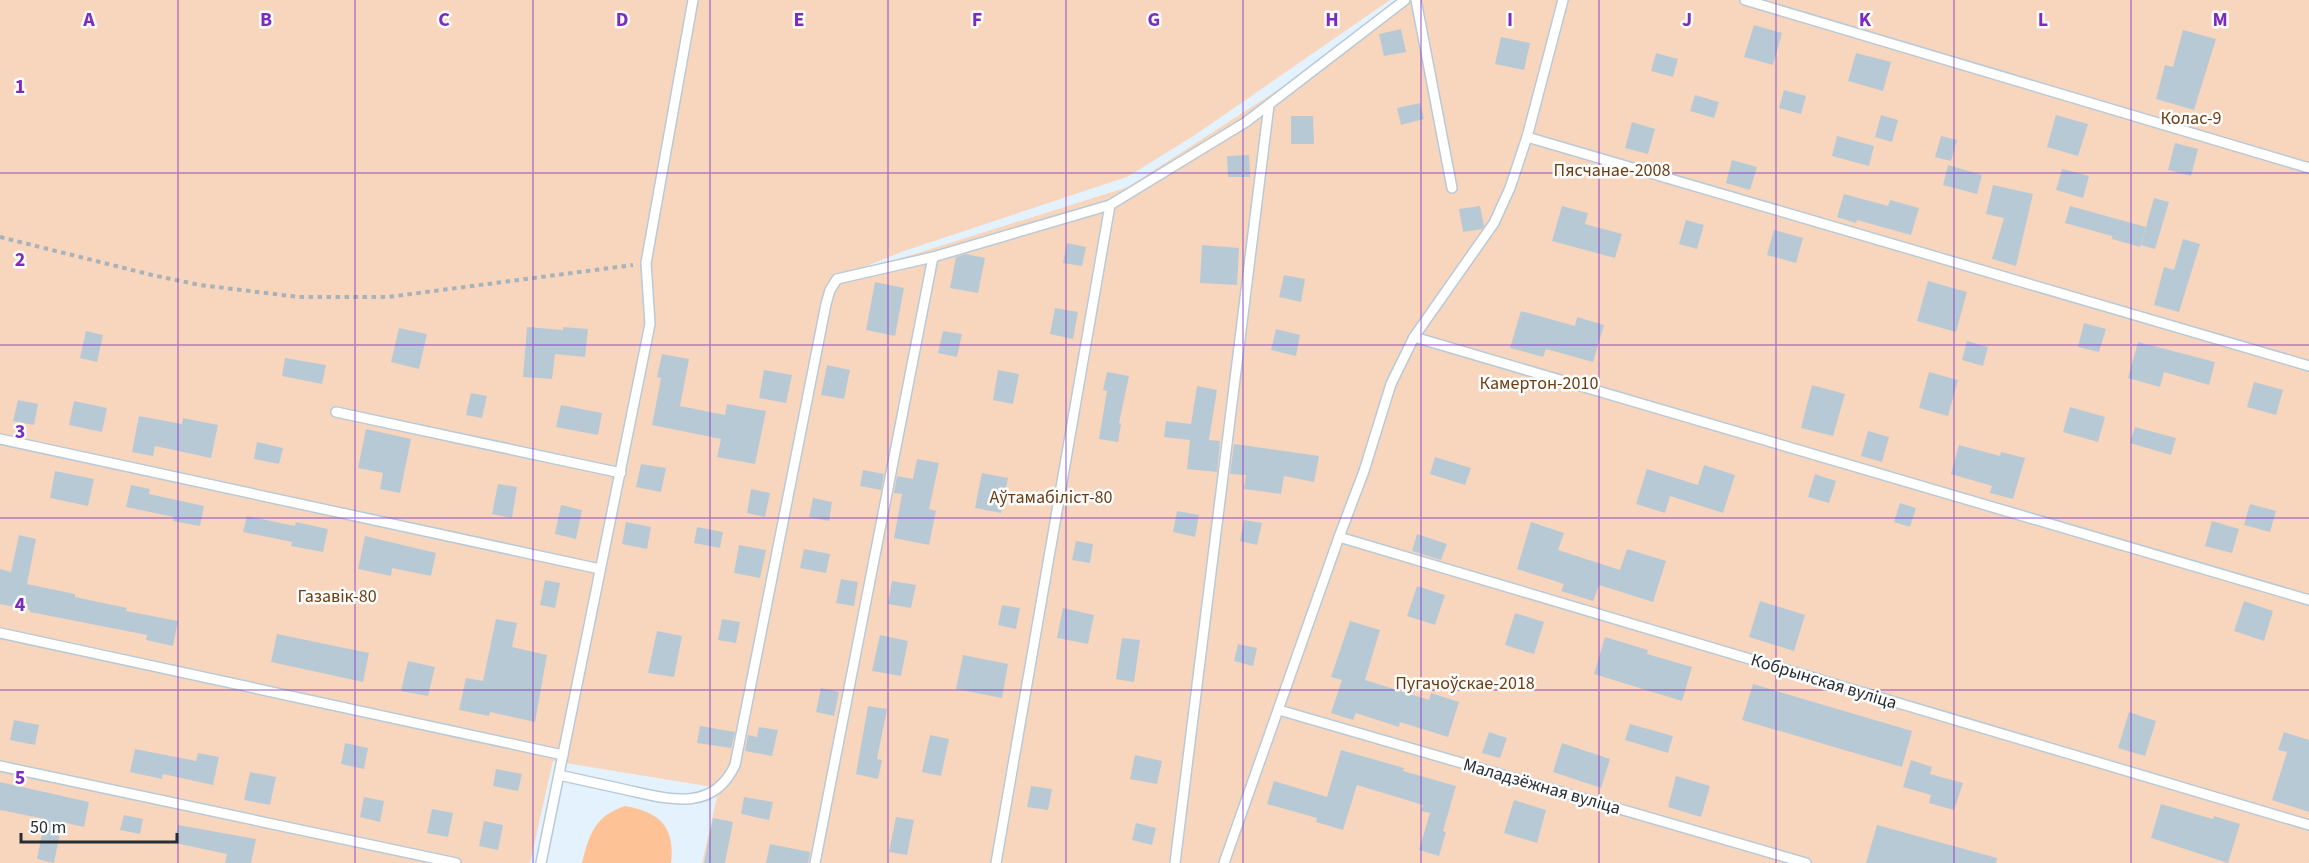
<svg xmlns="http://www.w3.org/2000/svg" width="2309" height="863" viewBox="0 0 2309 863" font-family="'Source Sans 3',sans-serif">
  <rect width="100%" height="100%" fill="#e4f2fd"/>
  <polygon fill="#f8d6bd" points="0,0 1390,0 1195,135 1127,177 904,251 832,280 1128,187 1327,58 1402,0 2309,0 2309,863 702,863 719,788 553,761 530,863 0,863"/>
  <path fill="#fdc295" d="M625,806C660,812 675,827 671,863H582C589,834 595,816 625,806Z"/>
  <g fill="#b8c9d6">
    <polygon points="1754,25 1782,33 1773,65 1744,57"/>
    <polygon points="1401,29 1406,52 1384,56 1379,34"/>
    <polygon points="2183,30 2216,39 2194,110 2156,99 2165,65 2173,67"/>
    <polygon points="1501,37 1530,43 1524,70 1495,64"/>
    <polygon points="1656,53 1678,59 1673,77 1651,71"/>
    <polygon points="1856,53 1891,62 1883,91 1848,81"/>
    <polygon points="1784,90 1806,96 1801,114 1779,108"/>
    <polygon points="1695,95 1719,102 1714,118 1690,111"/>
    <polygon points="1420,103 1424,119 1401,125 1397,108"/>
    <polygon points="1881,115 1898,120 1892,142 1875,137"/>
    <polygon points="2056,115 2088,124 2078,156 2047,147"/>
    <polygon points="1291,116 1313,116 1314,144 1291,144"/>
    <polygon points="1632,122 1655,129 1648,154 1625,148"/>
    <polygon points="1837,136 1874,146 1869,166 1832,156"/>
    <polygon points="1941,136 1957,140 1951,161 1935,157"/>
    <polygon points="2175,143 2198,149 2191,176 2168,170"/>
    <polygon points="1249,155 1250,177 1228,177 1227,156"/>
    <polygon points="1732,160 1757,167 1750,190 1726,183"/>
    <polygon points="1948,165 1982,175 1977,194 1943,185"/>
    <polygon points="2062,169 2089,176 2083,198 2056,190"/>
    <polygon points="1993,185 2033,194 2016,266 1992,259 2004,218 1986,214"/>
    <polygon points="1844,194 1888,206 1890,200 1919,208 1911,235 1857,220 1856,223 1837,217"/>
    <polygon points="2154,198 2169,202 2155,249 2141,245"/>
    <polygon points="1480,206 1484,226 1482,229 1463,232 1459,209"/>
    <polygon points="1562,206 1588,213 1585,224 1622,234 1615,258 1552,241"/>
    <polygon points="2070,206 2146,227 2140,247 2112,239 2112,236 2065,223"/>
    <polygon points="1686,220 1704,225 1697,249 1679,244"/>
    <polygon points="1774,230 1803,238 1796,263 1767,255"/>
    <polygon points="2183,239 2200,244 2179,312 2154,305 2164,267 2174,270"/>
    <polygon points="1067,243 1086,247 1082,266 1063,263"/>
    <polygon points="1202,245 1239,248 1237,285 1200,283"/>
    <polygon points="966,254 985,258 978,293 950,288 956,257"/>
    <polygon points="1284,275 1305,279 1301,302 1279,297"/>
    <polygon points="1928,281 1967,292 1956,332 1917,321"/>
    <polygon points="875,282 904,288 895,336 866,330"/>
    <polygon points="1055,308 1078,312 1073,339 1050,334"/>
    <polygon points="1521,311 1575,326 1577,317 1604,325 1593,362 1546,349 1543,357 1510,348"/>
    <polygon points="2084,323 2106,329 2099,352 2078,347"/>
    <polygon points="527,327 563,330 563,327 588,329 585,357 555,354 552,379 523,377"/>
    <polygon points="399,328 427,334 419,369 391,362"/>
    <polygon points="1276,329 1300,335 1296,356 1271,350"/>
    <polygon points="86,331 103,335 97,362 80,358"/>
    <polygon points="943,331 962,334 957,357 938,353"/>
    <polygon points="1967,341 1988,347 1983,366 1962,360"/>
    <polygon points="2138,342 2215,362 2209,385 2164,372 2160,387 2128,378"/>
    <polygon points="662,354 689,359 680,406 725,415 727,404 766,411 755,464 717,457 721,439 652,425 661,378 657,377"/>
    <polygon points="285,358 326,365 322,384 282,376"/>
    <polygon points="827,365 850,370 844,399 821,395"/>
    <polygon points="764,370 792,375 786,403 759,398"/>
    <polygon points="998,370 1019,374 1013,404 993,400"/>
    <polygon points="1107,372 1129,376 1119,423 1121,424 1118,442 1099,439 1107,391 1103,390"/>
    <polygon points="1929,372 1958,380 1948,416 1919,408"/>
    <polygon points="2254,382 2283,390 2276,415 2247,407"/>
    <polygon points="1812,385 1845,394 1833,436 1801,428"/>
    <polygon points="1197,386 1217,390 1209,440 1220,441 1217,472 1187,469 1190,440 1164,437 1166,421 1191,424"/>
    <polygon points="471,393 487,396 482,418 466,415"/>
    <polygon points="18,400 38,404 34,425 13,421"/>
    <polygon points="74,401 107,408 102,432 69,425"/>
    <polygon points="561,405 602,413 598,435 556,427"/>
    <polygon points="2070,407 2105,417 2098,442 2063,432"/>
    <polygon points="139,416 182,424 183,418 218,425 211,458 155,446 153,456 132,452"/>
    <polygon points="2135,427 2176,438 2171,455 2130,443"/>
    <polygon points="366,429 411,439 400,493 380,489 383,473 358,468"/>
    <polygon points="1868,431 1889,437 1882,462 1861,456"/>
    <polygon points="257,442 283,448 279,464 254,459"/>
    <polygon points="1234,444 1319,456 1314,482 1284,476 1281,494 1244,489 1246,475 1230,474"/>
    <polygon points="1959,445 2000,456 2001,452 2025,458 2013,499 1990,493 1992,486 1951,474"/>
    <polygon points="1435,457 1471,468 1465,485 1430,474"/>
    <polygon points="917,459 939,463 929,509 936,511 929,545 894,538 902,494 894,493 897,476 913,479"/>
    <polygon points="641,464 666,468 661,492 636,487"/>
    <polygon points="1704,465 1735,475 1723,513 1670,496 1665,513 1636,504 1647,469 1698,485"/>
    <polygon points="863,470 884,474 881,490 860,486"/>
    <polygon points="55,471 94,479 88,506 50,498"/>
    <polygon points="982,473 1008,478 1001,513 975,508"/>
    <polygon points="1815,474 1836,481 1829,503 1808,497"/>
    <polygon points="498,484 517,487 512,518 492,514"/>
    <polygon points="131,485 150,489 149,494 204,506 200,526 173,521 174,517 126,507"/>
    <polygon points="751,489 770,493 765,517 747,513"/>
    <polygon points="813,498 832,502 829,521 809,517"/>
    <polygon points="1900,503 1916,508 1910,527 1894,522"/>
    <polygon points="2250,504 2276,511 2270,532 2244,525"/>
    <polygon points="561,505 582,510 576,539 555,534"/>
    <polygon points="1177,511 1199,515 1195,537 1173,532"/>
    <polygon points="247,516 295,526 296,522 328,529 323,552 291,546 292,542 243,532"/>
    <polygon points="1244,520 1262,523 1257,545 1240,541"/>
    <polygon points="2212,521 2239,529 2232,553 2205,546"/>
    <polygon points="626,522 651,527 647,549 622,544"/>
    <polygon points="1531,522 1564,533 1558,550 1620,570 1627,549 1666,561 1653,602 1599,585 1593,601 1561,591 1564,584 1517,569"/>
    <polygon points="697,527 723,532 720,548 694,543"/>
    <polygon points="1417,534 1447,544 1441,560 1412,551"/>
    <polygon points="19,535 36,539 27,584 75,594 75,597 127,608 126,611 178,621 173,646 146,640 147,635 30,612 30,610 0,604 0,569 11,572"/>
    <polygon points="365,536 436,553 431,576 392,568 391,576 358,569"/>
    <polygon points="1076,541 1093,544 1090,563 1072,560"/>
    <polygon points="739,545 766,550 760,578 734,573"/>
    <polygon points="804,549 830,554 826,573 800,568"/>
    <polygon points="841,579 858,582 854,606 836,603"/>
    <polygon points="545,580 560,583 555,608 540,605"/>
    <polygon points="892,581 916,585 911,608 888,604"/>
    <polygon points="1417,586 1445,595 1435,625 1407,616"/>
    <polygon points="1760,601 1805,615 1794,651 1749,637"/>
    <polygon points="2244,601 2273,611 2264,641 2234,631"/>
    <polygon points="1002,605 1020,608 1016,629 998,625"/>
    <polygon points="1063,608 1094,615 1088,644 1057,638"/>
    <polygon points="1515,613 1544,622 1534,654 1505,645"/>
    <polygon points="496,619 517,623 512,647 547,655 535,722 490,712 489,716 459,710 466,678 483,681"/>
    <polygon points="722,619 740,622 736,643 718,640"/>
    <polygon points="1350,621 1380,630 1365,680 1429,700 1431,693 1459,702 1448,737 1400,722 1399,727 1356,713 1353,720 1331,713 1342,680 1331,677"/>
    <polygon points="657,631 682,636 674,677 648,673"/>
    <polygon points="277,634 369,653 363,682 271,662"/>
    <polygon points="880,635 908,641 901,676 872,671"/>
    <polygon points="1605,637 1648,650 1647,654 1692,667 1682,701 1594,674"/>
    <polygon points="1122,638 1140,640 1134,682 1116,679"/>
    <polygon points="1238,644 1257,648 1253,666 1234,661"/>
    <polygon points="963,655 1008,664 1002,698 956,689"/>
    <polygon points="408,661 435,667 428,696 401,691"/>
    <polygon points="1753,684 1912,731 1902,767 1742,720"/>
    <polygon points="821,688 839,692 834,716 816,712"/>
    <polygon points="868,706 887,709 877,759 882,760 878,779 856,774"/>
    <polygon points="2129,712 2156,721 2145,756 2118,748"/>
    <polygon points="14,720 39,725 35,745 10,740"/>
    <polygon points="1630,724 1673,736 1668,753 1625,740"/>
    <polygon points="700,726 735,732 731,748 697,743"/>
    <polygon points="759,727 778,730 772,756 745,751 748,735 757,737"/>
    <polygon points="1489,732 1507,738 1500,758 1482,753"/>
    <polygon points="2284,732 2309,740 2309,812 2272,800 2287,752 2278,750"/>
    <polygon points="930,735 949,739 941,776 922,772"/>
    <polygon points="345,743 368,748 364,769 341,764"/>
    <polygon points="1562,743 1610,759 1601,788 1553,772"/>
    <polygon points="135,749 196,761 198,753 219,757 213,785 163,774 162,779 130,772"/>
    <polygon points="1341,750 1404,768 1403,771 1456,786 1443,831 1446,832 1439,856 1419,850 1430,813 1421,811 1423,805 1357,785 1343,830 1316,822 1317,818 1267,804 1274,781 1327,797"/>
    <polygon points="1135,755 1162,761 1157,784 1130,779"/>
    <polygon points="1911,760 1932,767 1930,774 1963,783 1954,810 1929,803 1931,795 1903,787"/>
    <polygon points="496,769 522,774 518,791 493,786"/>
    <polygon points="250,772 276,777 270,805 244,800"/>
    <polygon points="1676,776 1710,786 1701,817 1668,807"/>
    <polygon points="0,782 89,802 84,827 62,822 54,863 37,859 45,819 0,810"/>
    <polygon points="1031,786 1052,789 1048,810 1027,807"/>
    <polygon points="364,797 384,801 380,822 360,817"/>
    <polygon points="744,797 773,802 769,820 741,814"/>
    <polygon points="1514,800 1546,810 1537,843 1504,833"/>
    <polygon points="2161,804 2213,819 2214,816 2240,824 2228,863 2151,838"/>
    <polygon points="432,809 453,813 448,837 427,833"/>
    <polygon points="124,815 143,819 140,834 120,830"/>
    <polygon points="896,817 914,820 907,855 889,852"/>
    <polygon points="713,818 733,822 725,863 704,863"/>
    <polygon points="484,821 503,825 498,850 479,846"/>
    <polygon points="1136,823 1156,828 1152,845 1132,840"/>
    <polygon points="178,825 256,839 251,863 225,863 227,854 175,843"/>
    <polygon points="1877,825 1997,858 1996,863 1866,863"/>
    <polygon points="770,844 810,852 808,863 766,863"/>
  </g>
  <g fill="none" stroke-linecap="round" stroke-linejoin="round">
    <g stroke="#b9cad7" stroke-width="12">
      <g id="service">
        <polyline points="1416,0 1452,188"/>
        <polyline points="1745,0 2309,168"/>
        <polyline points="1527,137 2309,366"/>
        <polyline points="1414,337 2309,600"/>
        <polyline points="336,412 621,473"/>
        <polyline points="0,439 600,569"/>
        <polyline points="1339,537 2309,825"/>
        <polyline points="0,633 563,755"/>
        <polyline points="1279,710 1806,863"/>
        <polyline points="0,766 456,863"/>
        <path d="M559,775C582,780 604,785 627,790C668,799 713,813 735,765L826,304L830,290L837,279L933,257L1110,205L1246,122L1405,0"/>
        <polyline points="541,863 650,324 646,263 693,0"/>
        <polyline points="815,863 933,257"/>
        <polyline points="996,863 1110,205"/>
        <polyline points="1175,863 1269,105"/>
        <polyline points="1224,863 1339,537 1364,471 1391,384 1414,337 1494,223 1510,188 1527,137 1563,0"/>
      </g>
    </g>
    <polyline stroke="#a7b2bb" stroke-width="4" stroke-dasharray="4.5 4.5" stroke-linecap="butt" points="0,237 152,275 200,285 299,297 388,297 633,265"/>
    <use href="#service" stroke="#fff" stroke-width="9"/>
  </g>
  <path fill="none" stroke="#7b2cbf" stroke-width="1.5" stroke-opacity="0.55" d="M178,0V863M355,0V863M533,0V863M710,0V863M888,0V863M1066,0V863M1243,0V863M1421,0V863M1599,0V863M1776,0V863M1954,0V863M2131,0V863M0,173H2309M0,345H2309M0,518H2309M0,690H2309"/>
  <g text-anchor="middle" stroke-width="5" stroke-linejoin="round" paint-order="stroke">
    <g font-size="18" fill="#6c3d12" stroke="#fdfdfd">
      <text x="2191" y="124">Колас-9</text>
      <text x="1612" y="176">Пясчанае-2008</text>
      <text x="1539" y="389">Камертон-2010</text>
      <text x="1051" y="503">Аўтамабіліст-80</text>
      <text x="337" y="602">Газавік-80</text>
      <text x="1465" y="689">Пугачоўскае-2018</text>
    </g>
    <g font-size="18" fill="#272e33" stroke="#fdfdfd">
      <text transform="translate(1824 681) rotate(17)" y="6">Кобрынская вуліца</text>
      <text transform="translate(1542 786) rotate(16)" y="6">Маладзёжная вуліца</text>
    </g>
  </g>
  <g font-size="20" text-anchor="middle" font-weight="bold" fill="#7b2cbf" stroke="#fdfdfd" stroke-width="5" stroke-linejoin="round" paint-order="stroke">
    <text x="89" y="26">A</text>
    <text x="266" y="26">B</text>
    <text x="444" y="26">C</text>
    <text x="622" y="26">D</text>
    <text x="799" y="26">E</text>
    <text x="977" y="26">F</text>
    <text x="1154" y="26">G</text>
    <text x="1332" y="26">H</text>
    <text x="1510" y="26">I</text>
    <text x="1687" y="26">J</text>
    <text x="1865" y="26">K</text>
    <text x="2043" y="26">L</text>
    <text x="2220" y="26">M</text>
    <text x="20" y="93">1</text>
    <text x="20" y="266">2</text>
    <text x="20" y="438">3</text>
    <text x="20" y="611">4</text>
    <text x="20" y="784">5</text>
  </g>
  <path d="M21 833v9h156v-9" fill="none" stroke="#272e33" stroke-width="3"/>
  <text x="30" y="833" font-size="18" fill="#272e33" stroke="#fdfdfd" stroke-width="4.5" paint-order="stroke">50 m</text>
</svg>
